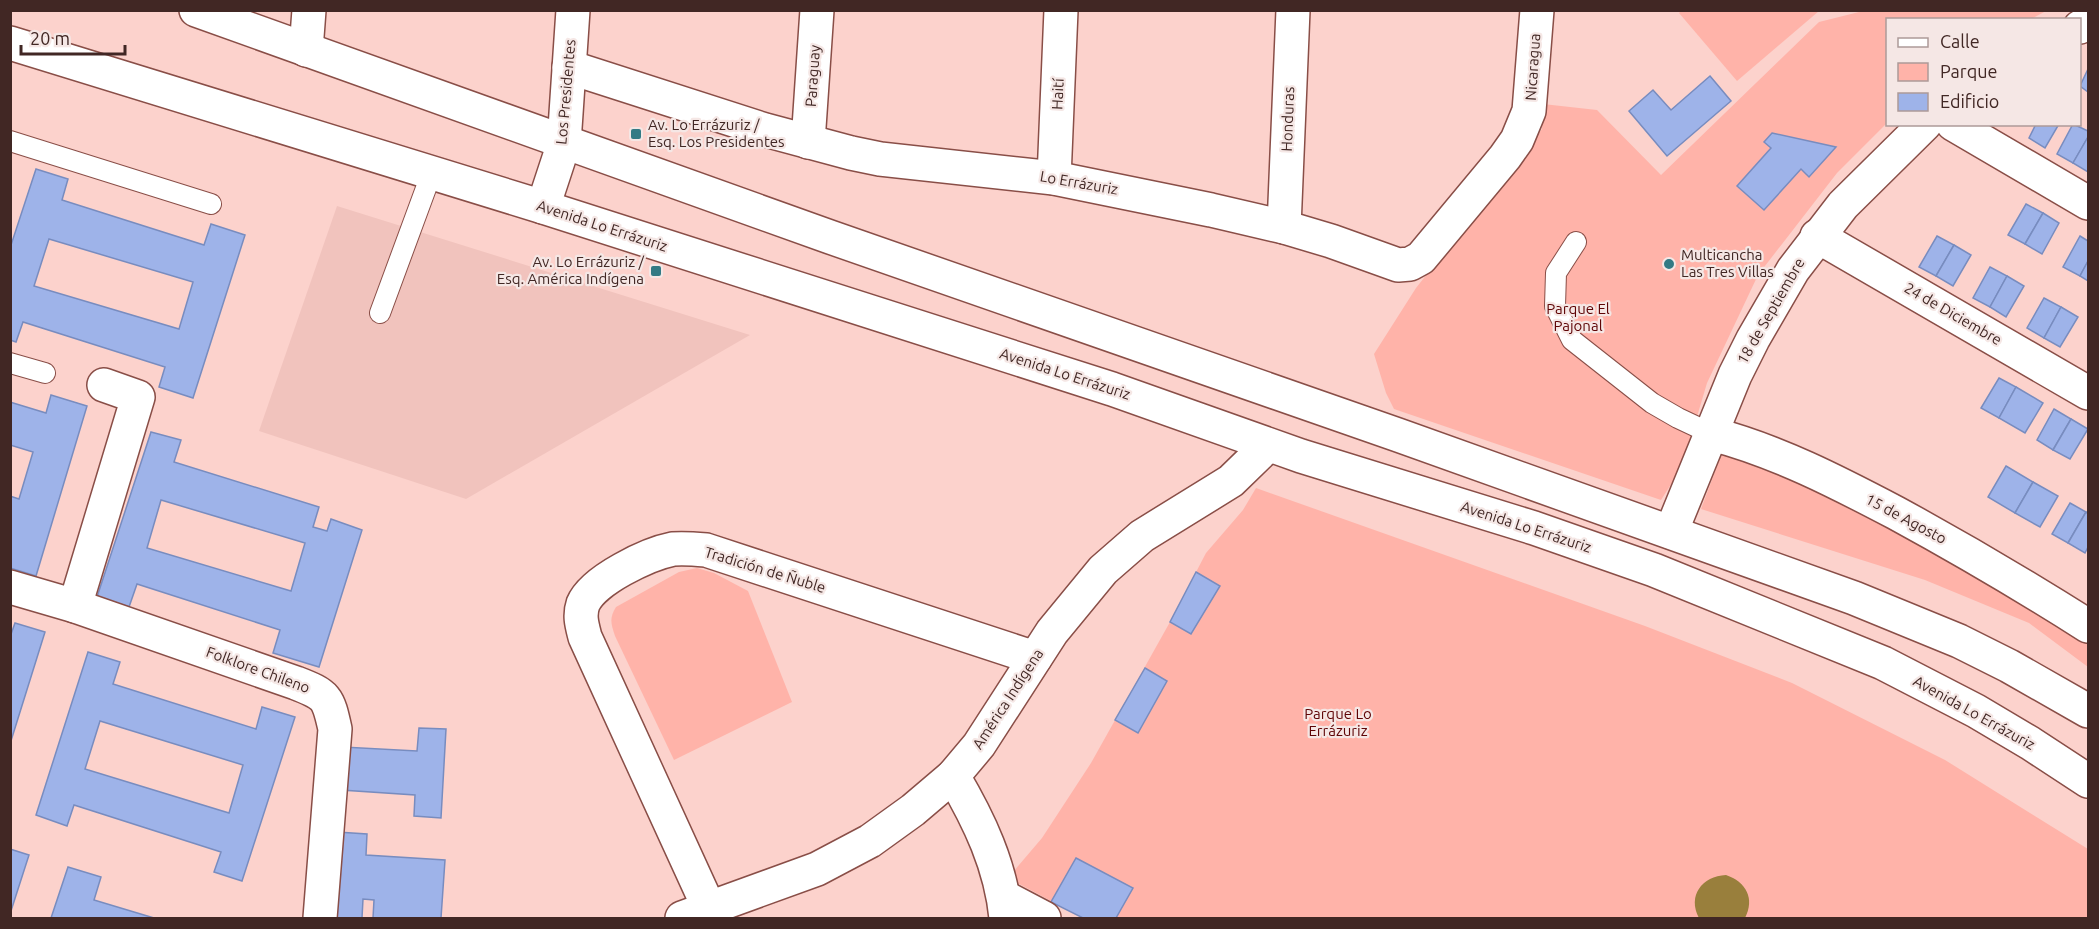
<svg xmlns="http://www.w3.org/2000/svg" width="2099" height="929" viewBox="0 0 2099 929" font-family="Ubuntu,sans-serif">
  <rect width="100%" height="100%" fill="#fcd2cc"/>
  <polygon fill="#f1c3bd" points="337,206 750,335 466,499 259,431"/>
  <g fill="#ffb3a9">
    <polygon points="1682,10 1819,10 1819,11 1737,81 1679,13"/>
    <polygon points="1867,10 2046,11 2031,19 1888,20 1887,123 1837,173 1758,275 1707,383 1682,467 1661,500 1394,409 1386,393 1374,354 1416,288 1542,129 1543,104 1597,110 1661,175 1819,22"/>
    <polygon points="1722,453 1786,474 1890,523 2088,639 2088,667 2029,623 1925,580 1701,509"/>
    <polygon points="1256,488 1645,626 1792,683 1945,760 2088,849 2088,918 1083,918 1008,878 1042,838 1091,763 1170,622 1206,553 1243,510"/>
    <path d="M697,568L714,573L748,591L792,702L674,760L615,636C611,624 609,618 616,607L679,572Z"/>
  </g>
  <path fill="#997f3c" d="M1726,875C1746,882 1755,898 1745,918H1699C1687,896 1702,876 1726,875Z"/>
  <g fill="#9eb3e9" stroke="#788cbf" stroke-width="1.5" fill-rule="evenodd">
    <polygon points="2088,69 2088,92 2080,86"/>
    <polygon points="1710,76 1731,101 1667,156 1629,111 1653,90 1671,110"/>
    <polygon points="2036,124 2059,124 2045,148 2029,138"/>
    <polygon points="2073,124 2088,131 2088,137 2073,163 2057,154"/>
    <polygon points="1772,133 1836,147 1809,177 1801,169 1764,210 1737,186 1771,148 1764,142"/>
    <polygon points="2088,137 2088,172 2073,163"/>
    <path d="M36,169L68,179L62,200L204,245L211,224L245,235L193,398L159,387L165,367L23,322L16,342L10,340V248ZM49,239L193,282L179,329L34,286Z"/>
    <polygon points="2026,204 2043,213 2025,244 2008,235"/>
    <polygon points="2043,213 2059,223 2042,254 2025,244"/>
    <polygon points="1937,236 1954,245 1936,276 1919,267"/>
    <polygon points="2080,236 2088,241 2088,261 2080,276 2063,267"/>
    <polygon points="1954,245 1971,255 1953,286 1936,276"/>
    <polygon points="2088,261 2088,281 2080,276"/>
    <polygon points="1990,267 2007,276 1990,307 1973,298"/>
    <polygon points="2007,276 2024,286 2006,317 1990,307"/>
    <polygon points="2044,298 2061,307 2044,338 2027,328"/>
    <polygon points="2061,307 2078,317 2060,347 2044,338"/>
    <polygon points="1999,378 2016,387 1999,418 1981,408"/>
    <polygon points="2016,387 2043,403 2025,433 1999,418"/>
    <polygon points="51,395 87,406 36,576 10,568 10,496 19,499 33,452 10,445 10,402 46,413"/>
    <polygon points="2054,409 2071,419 2053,450 2037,440"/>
    <polygon points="2071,419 2088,429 2070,459 2053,450"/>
    <path d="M151,432L181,440L174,462L319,507L313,527L327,531L331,519L362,530L319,667L273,653L280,630L137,584L129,607L97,597ZM161,500L305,543L291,591L147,548Z"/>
    <polygon points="2006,466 2033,482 2015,513 1988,497"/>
    <polygon points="2033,482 2058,496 2040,527 2015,513"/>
    <polygon points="2070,503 2086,512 2068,543 2052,534"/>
    <polygon points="2086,512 2088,514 2088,547 2085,553 2068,543"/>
    <polygon points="1196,572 1220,586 1191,634 1170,622"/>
    <polygon points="15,623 45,632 10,744 10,637"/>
    <path d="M88,652L120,662L113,684L256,729L262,707L295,717L242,881L214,872L221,852L74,805L67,826L36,815ZM100,721L243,765L229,813L85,769Z"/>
    <polygon points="1145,668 1167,681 1138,733 1115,720"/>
    <polygon points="419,728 446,729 441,818 414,816 415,795 341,790 343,747 417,751"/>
    <polygon points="337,832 367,834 366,855 445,860 441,918 373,918 374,900 363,899 362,918 331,918"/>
    <polygon points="10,849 29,855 10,914"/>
    <polygon points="1076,858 1133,888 1116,918 1083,918 1051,902"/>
    <polygon points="68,867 101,877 94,900 154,918 51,918"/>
  </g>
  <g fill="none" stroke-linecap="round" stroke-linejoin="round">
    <g stroke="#894e47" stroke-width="22">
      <g id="service">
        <polyline points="10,141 211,204"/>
        <polyline points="1576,242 1556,273 1555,306 1572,340 1652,403 1678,418 1712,434"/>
        <polyline points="380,313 432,172"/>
        <polyline points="10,363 45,373"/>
      </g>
    </g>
    <g stroke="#894e47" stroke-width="36">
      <g id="minor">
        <polyline points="2080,27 2088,23"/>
        <polyline points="306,50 309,10"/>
        <polyline points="569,67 765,130 851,153 880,159 1054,178 1211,210 1284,227 1331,241 1398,265 1410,264 1421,258 1505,157 1517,140 1529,111 1537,10"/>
        <polyline points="1953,124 2088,203"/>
        <polyline points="808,142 817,10"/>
        <polyline points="1054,178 1061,10"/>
        <polyline points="543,207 564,143 573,10"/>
        <polyline points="1284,227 1293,10"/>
        <polyline points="1817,236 2088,393"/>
        <path d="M1712,434C1777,451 1837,482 1896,513C1962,549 2025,586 2088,626"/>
        <polyline points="1671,532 1735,375 1753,339 1793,270 1843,205 1925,124"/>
        <path d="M10,587L75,606L296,683C327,695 328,697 335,729L320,918"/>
        <polyline points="75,606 138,397 104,385"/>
        <path d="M953,776C979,820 1001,866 1006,918"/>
        <polyline points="1004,897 1044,918"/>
        <path d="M709,908L585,637C582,625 579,616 583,604C593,580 648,554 673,549C684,548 695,549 706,550L1035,658"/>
        <polyline points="682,918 817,869 870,841 913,810 953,776 979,745 1052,632 1103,570 1142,536 1231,481 1268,445"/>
      </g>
    </g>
    <g stroke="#894e47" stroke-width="36">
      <g id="secondary">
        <polyline points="196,10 830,237 1398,435 1854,598 1959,641 2009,666 2088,711"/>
        <polyline points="10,43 543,207 1112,389 1301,456 1534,528 1654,570 1883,663 1976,711 2030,743 2088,781"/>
      </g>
    </g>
    <use href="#service" stroke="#fff" stroke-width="20"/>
    <use href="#minor" stroke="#fff" stroke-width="33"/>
    <use href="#secondary" stroke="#fff" stroke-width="33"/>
  </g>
  <g fill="#337a84" stroke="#f5e7e5" stroke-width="2">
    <rect x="630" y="128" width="12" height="12" rx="3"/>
    <circle cx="1669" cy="264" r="6"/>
    <rect x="650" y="265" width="12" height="12" rx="3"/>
  </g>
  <g text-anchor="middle" stroke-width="4.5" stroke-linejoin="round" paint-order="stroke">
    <g font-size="15" fill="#412724" stroke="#f5e7e5">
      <text transform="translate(1533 67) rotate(-86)" y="5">Nicaragua</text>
      <text transform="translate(813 76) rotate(-86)" y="5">Paraguay</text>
      <text transform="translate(566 92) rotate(-85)" y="5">Los Presidentes</text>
      <text transform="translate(1058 94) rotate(-87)" y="5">Haití</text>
      <text transform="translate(1288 119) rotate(-88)" y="5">Honduras</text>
      <text transform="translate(1079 183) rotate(10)" y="5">Lo Errázuriz</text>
      <text transform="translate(602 226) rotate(18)" y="5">Avenida Lo Errázuriz</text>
      <text transform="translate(1771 311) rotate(-60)" y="5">18 de Septiembre</text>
      <text transform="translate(1953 314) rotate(30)" y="5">24 de Diciembre</text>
      <text transform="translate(1065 374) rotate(18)" y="5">Avenida Lo Errázuriz</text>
      <text transform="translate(1906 519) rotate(28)" y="5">15 de Agosto</text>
      <text transform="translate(1526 527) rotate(18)" y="5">Avenida Lo Errázuriz</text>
      <text transform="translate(765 570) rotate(17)" y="5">Tradición de Ñuble</text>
      <text transform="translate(258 670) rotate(20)" y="5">Folklore Chileno</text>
      <text transform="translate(1008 699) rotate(-57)" y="5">América Indígena</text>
      <text transform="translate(1974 713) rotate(29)" y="5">Avenida Lo Errázuriz</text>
    </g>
    <g font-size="15" fill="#412724" stroke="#f5e7e5" text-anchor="start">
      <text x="648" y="130">Av. Lo Errázuriz /<tspan x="648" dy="17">Esq. Los Presidentes</tspan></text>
      <text x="1681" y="260">Multicancha<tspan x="1681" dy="17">Las Tres Villas</tspan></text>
      <text x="644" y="267" text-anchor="end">Av. Lo Errázuriz /<tspan x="644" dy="17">Esq. América Indígena</tspan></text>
    </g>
    <g font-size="15" fill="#5f0506" stroke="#f5e7e5">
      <text x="1578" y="314">Parque El<tspan x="1578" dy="17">Pajonal</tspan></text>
      <text x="1338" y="719">Parque Lo<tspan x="1338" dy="17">Errázuriz</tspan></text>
    </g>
  </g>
  <rect width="2099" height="929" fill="none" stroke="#412724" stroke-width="24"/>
  <rect x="1886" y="18" width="195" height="108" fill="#f5e7e5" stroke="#ad9a98" stroke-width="1.5"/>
  <rect x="1898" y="38" width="30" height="9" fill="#ffffff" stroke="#ad9a98" stroke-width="1.5"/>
  <text x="1940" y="48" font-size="18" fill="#412724">Calle</text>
  <rect x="1898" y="63" width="30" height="18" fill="#ffb3a9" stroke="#ad9a98" stroke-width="1.5"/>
  <text x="1940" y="78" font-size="18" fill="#412724">Parque</text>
  <rect x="1898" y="93" width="30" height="18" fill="#9eb3e9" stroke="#ad9a98" stroke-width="1.5"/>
  <text x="1940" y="108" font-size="18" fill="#412724">Edificio</text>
  <path d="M21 45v9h104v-9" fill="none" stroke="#412724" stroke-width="3"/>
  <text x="30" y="45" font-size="18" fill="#412724" stroke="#f5e7e5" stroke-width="4.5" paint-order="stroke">20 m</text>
</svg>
